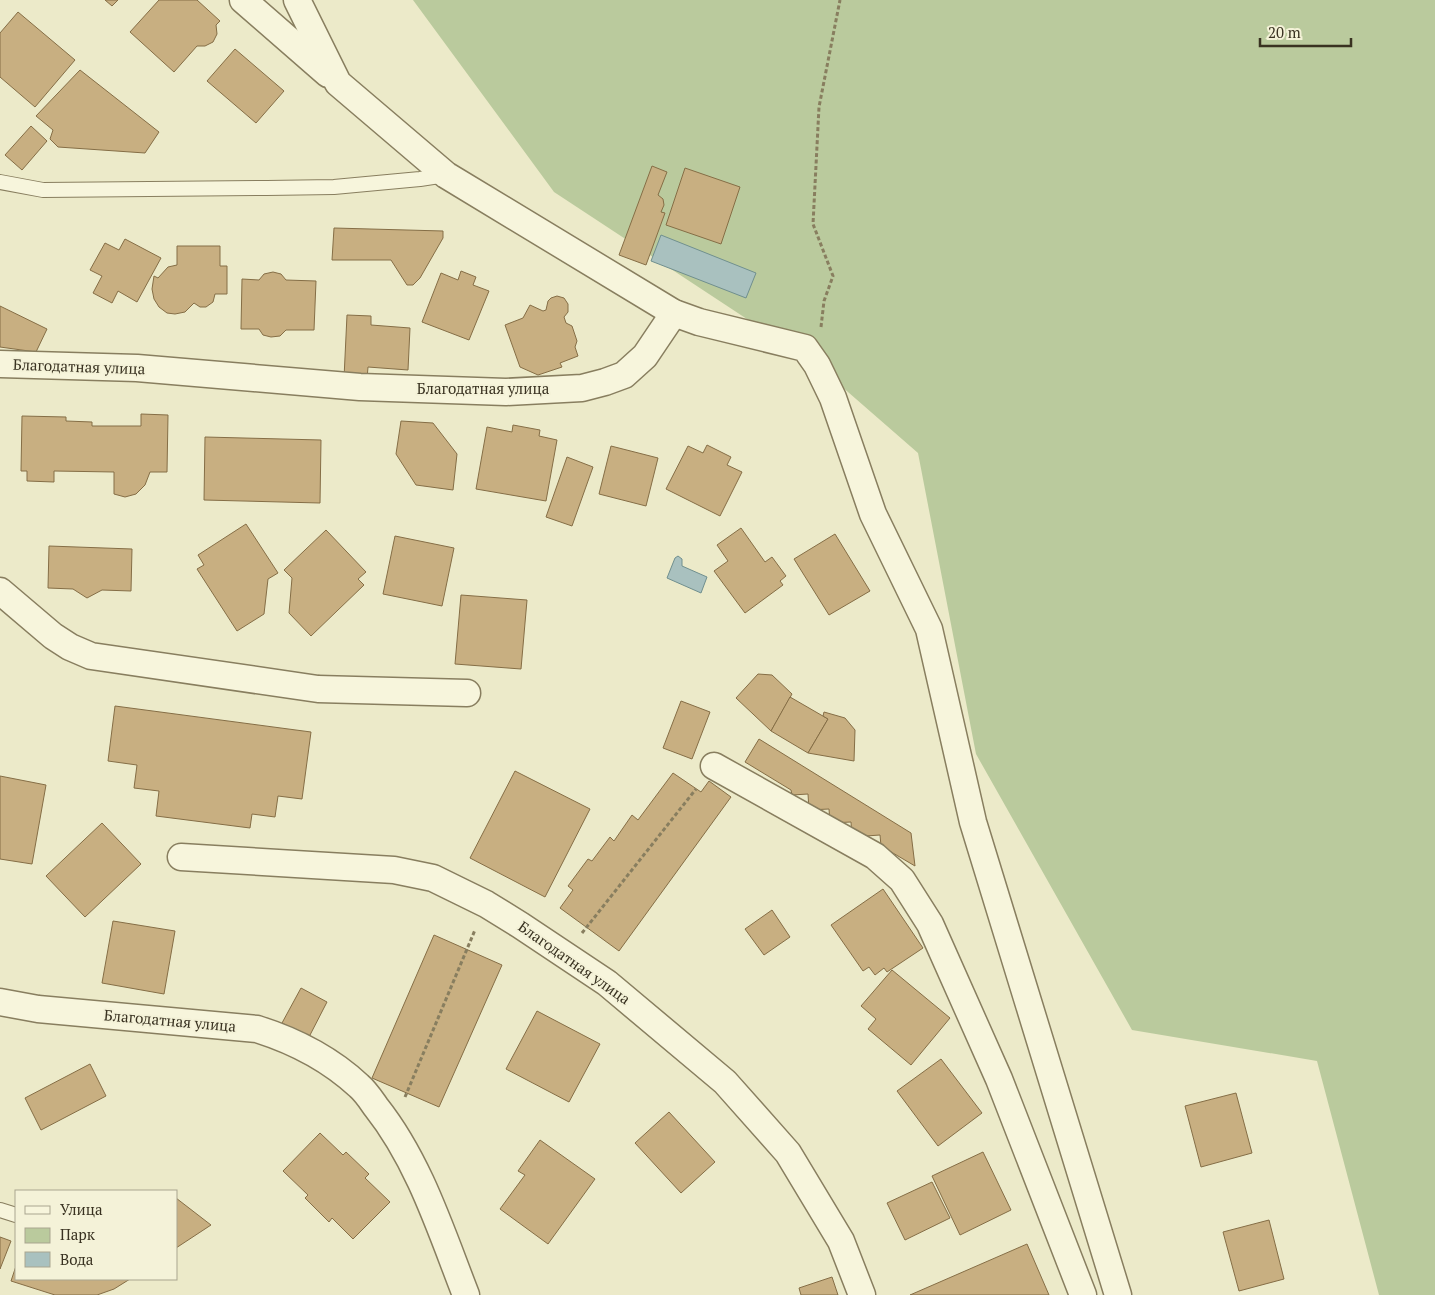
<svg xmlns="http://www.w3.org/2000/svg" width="1435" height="1295" viewBox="0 0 1435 1295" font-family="'PT Serif',serif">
  <rect width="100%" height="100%" fill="#eceac9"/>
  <polygon fill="#baca9d" points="413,0 1435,0 1435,1295 1379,1295 1317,1061 1132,1030 976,754 918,453 817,365 554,192"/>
  <g fill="#a9c1bf" stroke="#708f8e">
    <polygon points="661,235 756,273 746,298 651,261"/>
    <polygon points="678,556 682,559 682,566 707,577 701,593 667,578 675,558"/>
  </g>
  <g fill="#c8af81" stroke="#856e46">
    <polygon points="105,0 118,0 112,6"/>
    <polygon points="159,0 197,0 220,21 216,25 217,34 213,42 205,46 197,46 174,72 130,32"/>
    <polygon points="18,12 75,60 35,107 0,77 0,33"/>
    <polygon points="235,49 284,91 256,123 207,81"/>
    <polygon points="80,70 159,132 145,153 58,147 50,139 53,130 36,116"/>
    <polygon points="31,126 47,141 22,170 5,155"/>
    <polygon points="652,166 667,172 658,195 663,199 664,205 661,212 665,213 646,265 619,255"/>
    <polygon points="685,168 740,187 721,244 666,225"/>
    <polygon points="334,228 443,231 443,238 420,278 413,285 407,285 391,260 332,260"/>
    <polygon points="125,239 161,258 137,302 118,291 112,303 93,293 102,276 90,270 105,243 119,250"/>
    <polygon points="177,246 220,246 220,266 227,266 227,294 215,294 213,302 206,307 200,307 194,303 185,312 175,314 167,313 159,307 154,299 152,289 154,276 158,278 168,267 177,265"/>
    <polygon points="461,271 476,277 473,285 489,291 469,340 422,322 441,273 458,280"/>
    <polygon points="273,272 281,274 286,280 316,281 314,330 286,330 280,336 271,337 263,335 259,329 241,329 242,279 259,280 264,274"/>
    <polygon points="557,296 564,298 568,304 568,312 564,317 566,323 572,326 577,341 575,347 578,356 560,363 562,367 538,375 520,367 505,325 523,318 530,305 543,311 546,310 548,301 551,298"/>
    <polygon points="0,306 47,329 36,352 0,347"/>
    <polygon points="347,315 371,316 371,325 410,328 408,370 368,367 367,379 344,378"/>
    <polygon points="141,414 168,415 167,472 150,472 145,485 136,494 125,497 114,494 114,472 54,471 54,482 27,481 27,471 21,471 22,416 66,417 66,421 92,422 92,426 141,426"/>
    <polygon points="401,421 433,423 457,454 453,490 416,485 396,454"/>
    <polygon points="513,425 540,430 539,436 557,440 546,501 476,489 487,427 512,432"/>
    <polygon points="205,437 321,440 320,503 204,500"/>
    <polygon points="707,445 731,457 727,465 742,472 720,516 666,489 688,446 703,453"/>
    <polygon points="611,446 658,458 646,506 599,494"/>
    <polygon points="567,457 593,467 572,526 546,517"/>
    <polygon points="246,524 278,573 268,579 264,614 237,631 197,569 204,565 198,555"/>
    <polygon points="741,528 765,562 772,557 786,576 780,581 783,585 745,613 714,571 728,561 717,545"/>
    <polygon points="326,530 366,572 358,579 364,585 311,636 289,613 292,578 284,570"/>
    <polygon points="835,534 870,591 829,615 794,559"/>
    <polygon points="395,536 454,548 442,606 383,594"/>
    <polygon points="49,546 132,549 131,591 102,590 87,598 73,589 48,588"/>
    <polygon points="461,595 527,600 521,669 455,664"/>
    <polygon points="758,674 772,675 792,694 771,731 736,698"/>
    <polygon points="790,697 828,719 808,753 771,731"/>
    <polygon points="681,701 710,712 692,759 663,748"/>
    <polygon points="115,706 311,732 302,799 278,796 275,817 252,814 250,828 156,816 159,791 134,788 137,765 108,761"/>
    <polygon points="824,712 845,718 855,730 854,761 808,753 828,719 823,716"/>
    <polygon points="759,739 911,833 915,866 881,846 880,835 852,837 851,822 830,823 829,809 809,810 808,794 792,795 791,790 745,762"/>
    <polygon points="515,771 590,809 545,897 470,858"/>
    <polygon points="673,773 701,792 709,781 731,797 619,951 560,908 573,890 568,886 588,859 592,861 610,837 614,841 632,815 638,820"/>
    <polygon points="0,776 46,785 32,864 0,859"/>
    <polygon points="102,823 141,864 85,917 46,876"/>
    <polygon points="883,889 923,948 887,972 884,968 875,975 869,967 863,971 831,925"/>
    <polygon points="772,910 790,937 764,955 745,929"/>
    <polygon points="113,921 175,931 164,994 102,983"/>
    <polygon points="434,935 502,965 439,1107 372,1078"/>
    <polygon points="892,970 950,1018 911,1065 868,1029 876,1019 861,1006"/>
    <polygon points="301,988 327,1002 309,1037 282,1023"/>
    <polygon points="537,1011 600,1044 569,1102 506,1069"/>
    <polygon points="941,1059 982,1113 938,1146 897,1091"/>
    <polygon points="90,1064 106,1096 41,1130 25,1098"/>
    <polygon points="1236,1093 1252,1153 1201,1167 1185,1106"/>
    <polygon points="669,1112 715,1162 681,1193 635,1143"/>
    <polygon points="320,1133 343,1155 346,1152 369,1174 365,1178 390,1202 353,1239 332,1218 329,1222 305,1198 308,1195 283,1171"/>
    <polygon points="540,1140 595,1179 548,1244 500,1209 525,1175 518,1171"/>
    <polygon points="983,1152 1011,1210 960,1235 932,1176"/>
    <polygon points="932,1182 950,1218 905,1240 887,1203"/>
    <polygon points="176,1198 211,1225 176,1248"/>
    <polygon points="1269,1220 1284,1279 1239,1291 1223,1232"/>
    <polygon points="0,1237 11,1241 0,1269"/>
    <polygon points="1027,1244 1049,1295 910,1295"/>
    <polygon points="16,1266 16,1279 130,1279 114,1289 97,1295 55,1295 11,1281"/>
    <polygon points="832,1277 838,1295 801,1295 799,1288"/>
  </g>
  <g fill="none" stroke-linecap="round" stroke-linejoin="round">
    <g stroke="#887e5f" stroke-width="16">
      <g id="lane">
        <polyline points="0,182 43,190 267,188 334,187 420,179 446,175"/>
        <polyline points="0,1210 16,1215"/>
      </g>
    </g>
    <g stroke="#887e5f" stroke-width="29">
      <g id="street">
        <polyline points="243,0 328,74"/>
        <polyline points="297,0 338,83 446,175 674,313 699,322 805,348 817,365 833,398 873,514 929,629 973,822 1118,1295"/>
        <polyline points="0,364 137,368 360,387 506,392 582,388 605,382 624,375 645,356 674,313"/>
        <polyline points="0,591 53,636 70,647 91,656 318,689 467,693"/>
        <polyline points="714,766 875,856 902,880 930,924 999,1079 1083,1295"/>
        <polyline points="181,857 394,870 433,878 486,904 520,925 607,983 725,1082 788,1153 841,1241 862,1295"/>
        <path d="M0,1002L38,1009L257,1029C295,1041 330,1059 359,1086C366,1092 371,1100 376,1107C419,1161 441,1231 466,1295"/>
      </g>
    </g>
    <g stroke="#887e5f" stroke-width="3" stroke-dasharray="4 2.5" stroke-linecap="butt">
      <polyline points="821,327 824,301 833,276 813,224 819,107 840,0"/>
      <polyline points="582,933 696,789"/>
      <polyline points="405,1097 475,930"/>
    </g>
    <use href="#lane" stroke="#f7f5dc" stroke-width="14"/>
    <use href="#street" stroke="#f7f5dc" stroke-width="26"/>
  </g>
  <g text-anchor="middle" stroke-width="4" stroke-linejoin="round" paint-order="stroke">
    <g font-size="15" fill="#393221" stroke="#f4f2d8">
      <text transform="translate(79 367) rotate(2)" y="5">Благодатная улица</text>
      <text x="483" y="394">Благодатная улица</text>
      <text transform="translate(574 963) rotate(35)" y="5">Благодатная улица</text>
      <text transform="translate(170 1021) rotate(5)" y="5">Благодатная улица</text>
    </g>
  </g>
  <rect x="15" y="1190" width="162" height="90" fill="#f4f2d8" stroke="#a9a58f"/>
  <rect x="25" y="1206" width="25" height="8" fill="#f7f5dc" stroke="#a9a58f"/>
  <text x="60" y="1215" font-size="15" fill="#393221">Улица</text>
  <rect x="25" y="1228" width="25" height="15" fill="#baca9d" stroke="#a9a58f"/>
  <text x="60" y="1240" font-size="15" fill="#393221">Парк</text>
  <rect x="25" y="1252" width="25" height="15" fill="#a9c1bf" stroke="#a9a58f"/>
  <text x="60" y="1265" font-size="15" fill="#393221">Вода</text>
  <path d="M1260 38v8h91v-8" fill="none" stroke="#393221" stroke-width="2.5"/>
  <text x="1268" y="38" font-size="15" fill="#393221" stroke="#f4f2d8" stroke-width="4" paint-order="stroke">20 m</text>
</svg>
